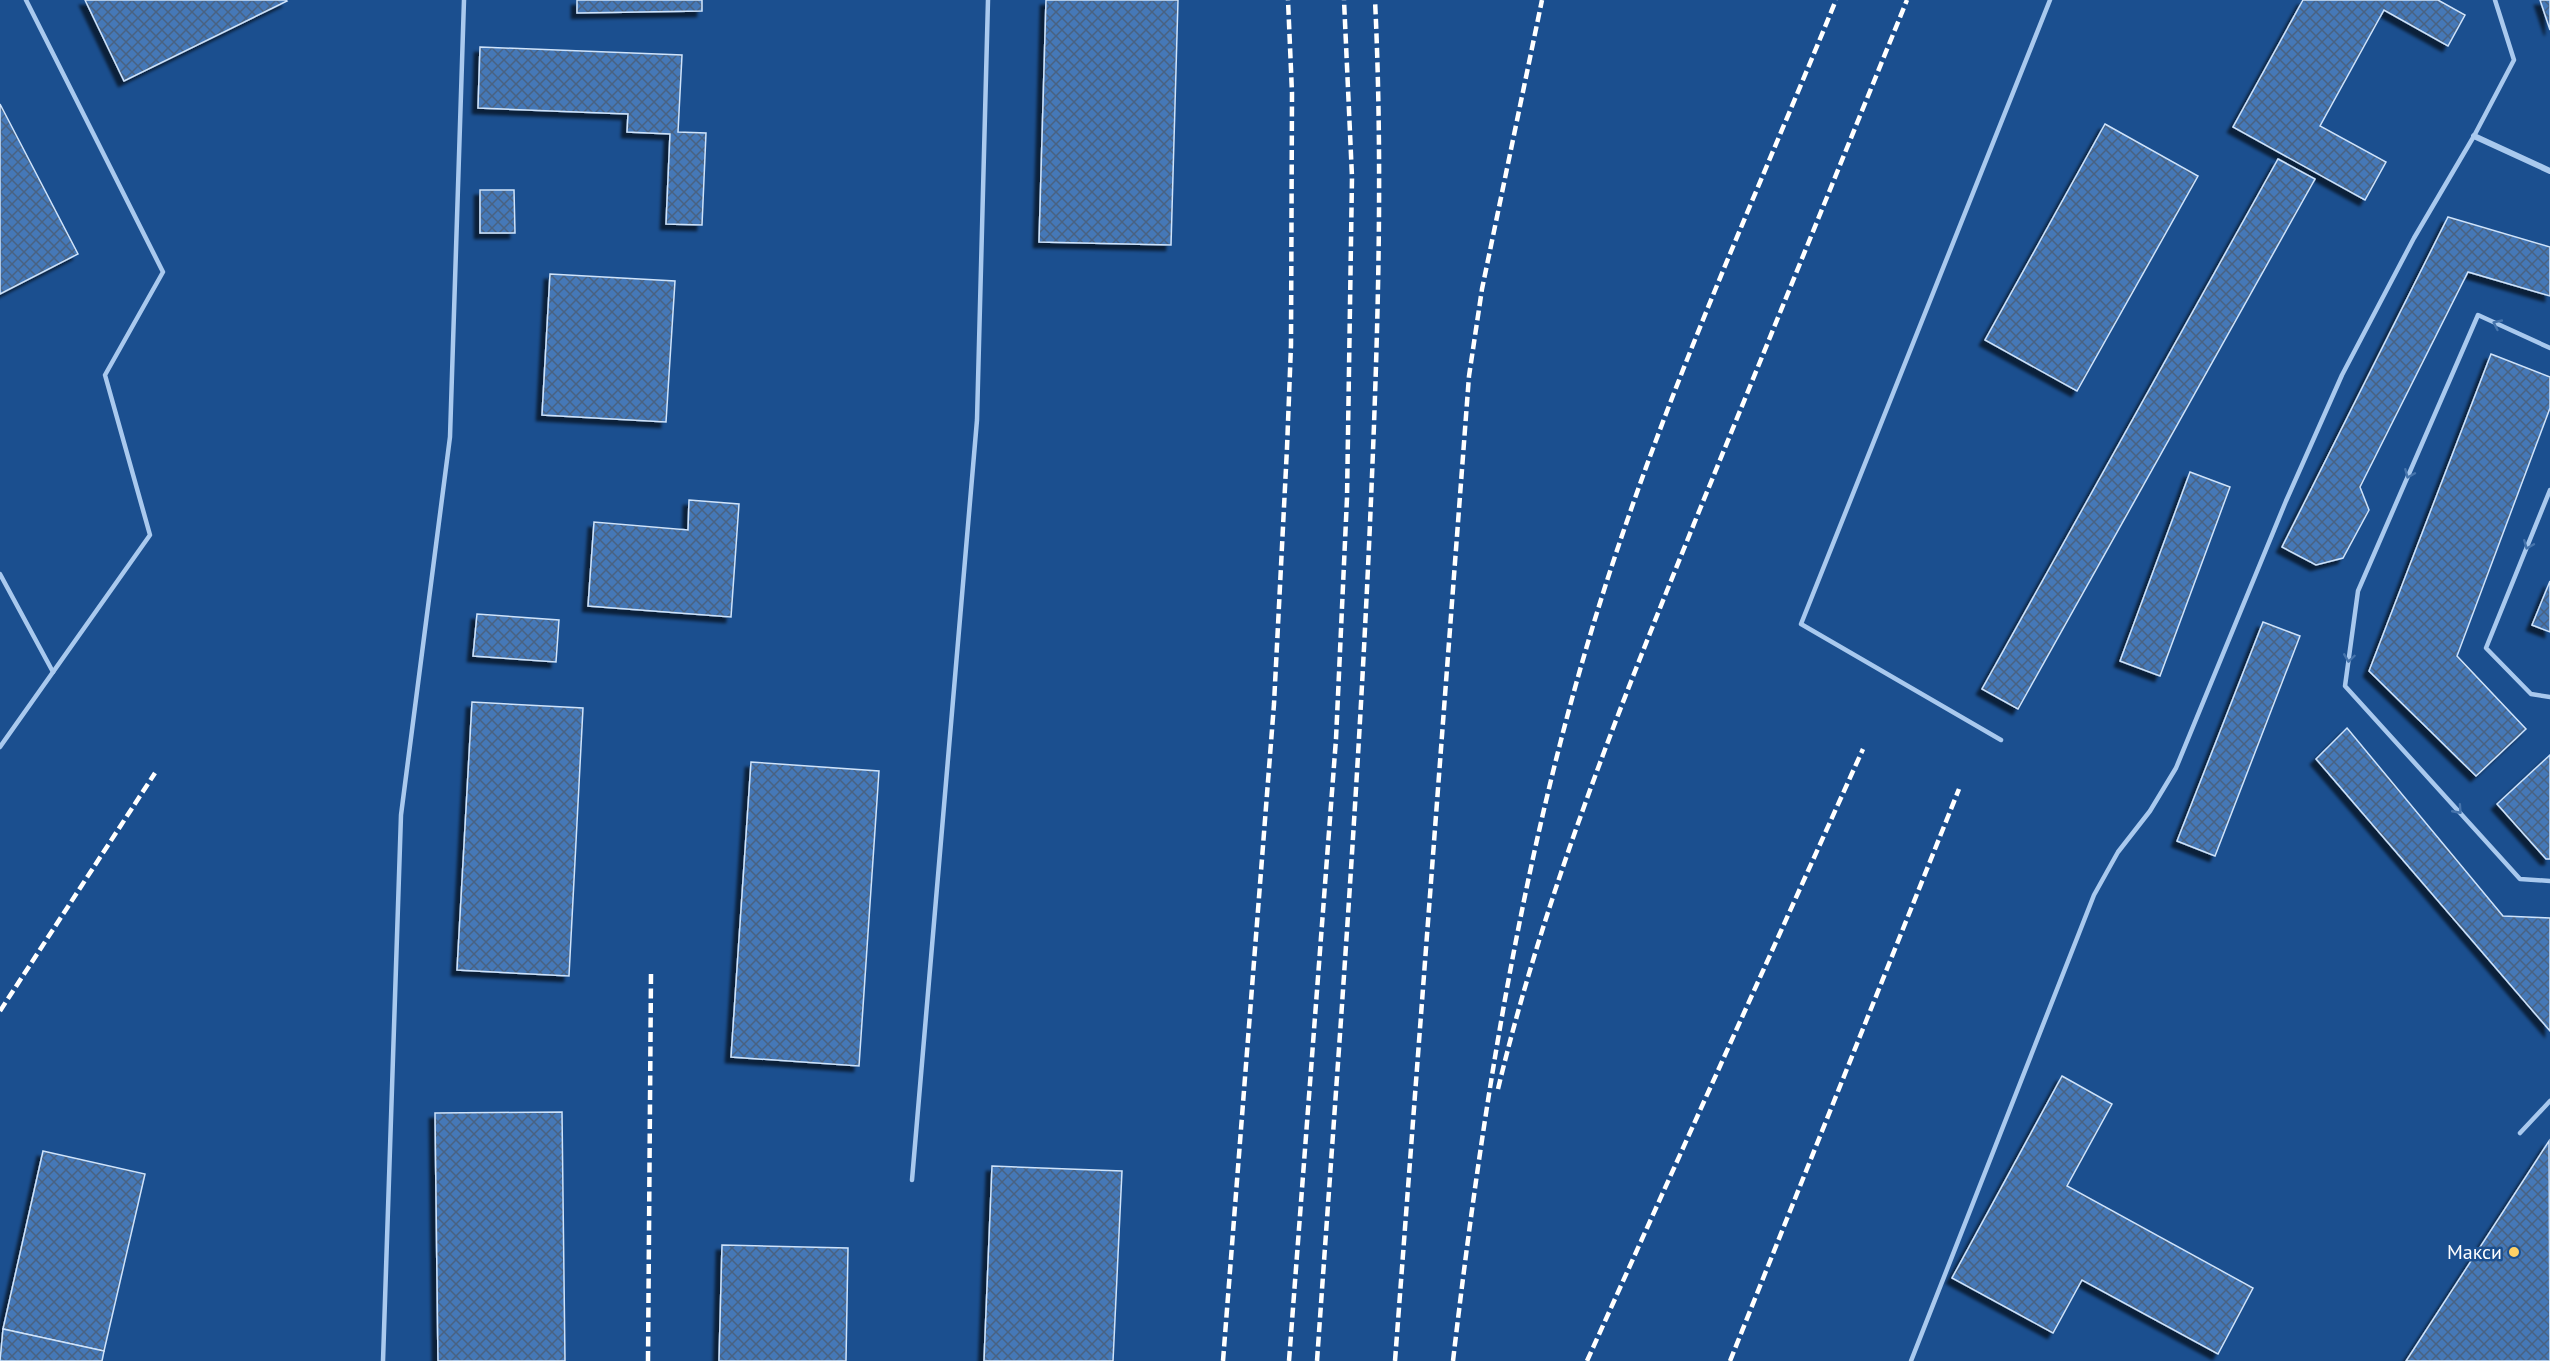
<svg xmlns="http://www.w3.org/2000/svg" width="2550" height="1361" viewBox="0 0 2550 1361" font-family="'PT Sans',sans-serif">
  <defs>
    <pattern id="building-cross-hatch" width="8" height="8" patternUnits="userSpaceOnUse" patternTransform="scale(1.5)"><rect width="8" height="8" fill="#4478b7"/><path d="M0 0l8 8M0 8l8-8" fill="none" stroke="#486282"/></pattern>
    <filter id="shadow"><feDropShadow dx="-5.5" dy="5.5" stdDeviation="1.5" flood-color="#0009"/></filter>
  </defs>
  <rect width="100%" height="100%" fill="#1b4f8f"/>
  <g fill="url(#building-cross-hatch)" stroke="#cfe3fa" stroke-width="1.5" filter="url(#shadow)">
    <polygon points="85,0 286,0 287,1 124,81"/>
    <polygon points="577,0 702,0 702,11 577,13"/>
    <polygon points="1046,0 1178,0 1171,245 1039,242"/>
    <polygon points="2303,0 2438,0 2465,15 2448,46 2384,10 2320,126 2386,162 2365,200 2233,127"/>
    <polygon points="2540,0 2550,0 2550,30"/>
    <polygon points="480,47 682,55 678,132 706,133 702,225 666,224 670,134 627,132 628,114 478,108"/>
    <polygon points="0,104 78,254 0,294"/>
    <polygon points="2105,124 2198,176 2077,391 1985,340"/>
    <polygon points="2278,159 2315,179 2018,709 1982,689"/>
    <polygon points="480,190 514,190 515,233 480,233"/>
    <polygon points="2448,217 2550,247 2550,296 2468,272 2360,487 2369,510 2343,558 2316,565 2282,547"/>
    <polygon points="550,274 675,281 666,422 542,415"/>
    <polygon points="2491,354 2550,377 2550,408 2457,656 2526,729 2476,776 2369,671"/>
    <polygon points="2190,472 2230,487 2160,676 2120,661"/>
    <polygon points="689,500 739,504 731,617 588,606 594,522 688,530"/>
    <polygon points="2550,581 2550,632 2532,625"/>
    <polygon points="477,614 559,620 556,662 473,656"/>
    <polygon points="2263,622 2300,636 2215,856 2177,841"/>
    <polygon points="472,702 583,708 569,976 457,970"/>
    <polygon points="2347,728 2503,916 2550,918 2550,1031 2316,759"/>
    <polygon points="2550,755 2550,859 2546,859 2497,804"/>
    <polygon points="751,762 879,771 859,1066 731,1057"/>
    <polygon points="2062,1076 2112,1104 2067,1186 2253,1288 2218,1354 2082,1280 2053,1333 1952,1278"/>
    <polygon points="562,1112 565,1361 438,1361 435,1113"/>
    <polygon points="2549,1141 2550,1361 2406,1361"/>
    <polygon points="43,1151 145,1174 104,1351 3,1329"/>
    <polygon points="992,1166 1122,1171 1113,1361 984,1361"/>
    <polygon points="722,1245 848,1248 846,1361 719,1361"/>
    <polygon points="3,1329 104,1351 102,1361 0,1361"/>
  </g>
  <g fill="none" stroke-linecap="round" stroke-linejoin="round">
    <g stroke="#a9c9ee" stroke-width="4.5">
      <polyline points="2550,348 2478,315 2358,591 2345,686 2520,879 2550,881"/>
      <polyline points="2550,490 2486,648 2531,694 2550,697"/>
      <polyline points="0,574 53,672"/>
      <polyline points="2001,740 1801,624 2050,0"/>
      <polyline points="0,747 150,535 105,375 163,272 26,0"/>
      <polyline points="2520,1133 2550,1101"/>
      <polyline points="912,1180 977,420 988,0"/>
      <polyline points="383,1361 401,815 450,437 464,0"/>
      <polyline points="1911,1361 2094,895 2118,852 2150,811 2176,768 2286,501 2342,375 2414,238 2474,136 2514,60 2495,0"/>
    </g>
    <polyline stroke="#a9c9ee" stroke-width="6" points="2474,136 2550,171"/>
    <g stroke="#fff" stroke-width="4.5" stroke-dasharray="10 4.5" stroke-linecap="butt">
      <polyline points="0,1011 155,773"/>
      <path d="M1498,1089C1546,889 1623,699 1700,509C1769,340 1838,170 1907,0"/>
      <polyline points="648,1361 651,973"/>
      <polyline points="1223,1361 1274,704 1287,448 1291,345 1292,93 1288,0"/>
      <polyline points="1289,1361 1336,739 1347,498 1352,177 1344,0"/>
      <path d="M1317,1361C1337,1074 1359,787 1371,500C1378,333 1383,167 1375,0"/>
      <polyline points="1395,1361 1469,376 1482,289 1542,0"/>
      <path d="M1453,1361C1486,1077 1532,794 1626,524C1687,346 1765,174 1836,0"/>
      <polyline points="1587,1361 1863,749"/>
      <polyline points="1730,1361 1959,789"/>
    </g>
  </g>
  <defs><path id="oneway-chevron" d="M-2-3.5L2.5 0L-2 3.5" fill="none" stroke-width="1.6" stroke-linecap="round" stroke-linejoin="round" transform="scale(1.5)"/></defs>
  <g stroke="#4674ac">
    <use href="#oneway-chevron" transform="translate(2497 324) rotate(-155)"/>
    <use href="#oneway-chevron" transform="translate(2409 474) rotate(113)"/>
    <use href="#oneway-chevron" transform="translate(2528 545) rotate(112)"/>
    <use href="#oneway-chevron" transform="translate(2349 658) rotate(98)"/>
    <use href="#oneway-chevron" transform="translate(2458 810) rotate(48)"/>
  </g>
  <circle fill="#ffd166" stroke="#1b4f8f" stroke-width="2" cx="2514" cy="1252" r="6"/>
  <g text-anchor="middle" stroke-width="5" stroke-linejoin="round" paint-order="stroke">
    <g font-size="20" fill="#fff" stroke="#1b4f8f" text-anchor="end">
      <text x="2502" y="1259">Макси</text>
    </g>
  </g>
</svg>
